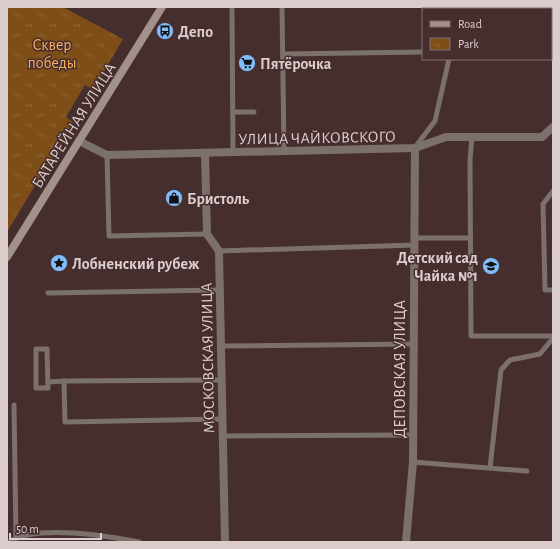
<svg xmlns="http://www.w3.org/2000/svg" width="560" height="549" viewBox="0 0 560 549" font-family="'Alegreya Sans',sans-serif">
  <defs>
    <pattern id="park-tufts" width="24" height="20" patternUnits="userSpaceOnUse"><rect width="24" height="20" fill="#7d4e18"/><path d="M3 7l-1-3M5 7V3M7 7l1-3M15 17l-1-3M17 17v-4M19 17l1-3" fill="none" stroke="#8f6638"/></pattern>
  </defs>
  <rect width="100%" height="100%" fill="#462e2f"/>
  <polygon fill="url(#park-tufts)" points="7,7 63,7 123,39 93,90 85,85 66,117 73,122 7,232"/>
  <g fill="none" stroke-linecap="round" stroke-linejoin="round">
    <g stroke="#7b706c" stroke-width="5">
      <polyline points="232,7 233,153"/>
      <polyline points="282,7 284,151"/>
      <polyline points="475,9 476,7"/>
      <polyline points="551,32 553,32"/>
      <polyline points="283,54 423,52"/>
      <polyline points="233,112 254,112"/>
      <polyline points="472,137 470,160 471,336 553,336"/>
      <polyline points="416,146 435,121 449,59"/>
      <polyline points="107,155 109,236 207,234"/>
      <polyline points="553,191 543,204 545,290 553,290"/>
      <polyline points="415,238 470,238"/>
      <polyline points="219,251 415,245"/>
      <polyline points="48,293 219,290"/>
      <polyline points="221,346 414,344"/>
      <polygon points="36,349 47,349 48,388 36,388"/>
      <polyline points="221,380 64,381 65,422 222,419"/>
      <polyline points="48,382 64,381"/>
      <polyline points="14,405 16,538"/>
      <polyline points="222,436 413,435"/>
      <polyline points="413,462 527,471"/>
      <polyline points="490,468 501,370 510,360 540,354 553,338"/>
      <path d="M9,542C37,524 107,536 139,542"/>
    </g>
    <g stroke="#7b706c" stroke-width="8">
      <polyline points="79,141 107,155 415,148 446,137 542,137 553,127"/>
      <polyline points="205,153 207,234 219,251 225,542"/>
      <polyline points="406,542 413,462 415,148"/>
    </g>
    <polyline stroke="#a2908a" stroke-width="8" points="7,257 162,7"/>
  </g>
  <defs>
    <g id="bus-disc" transform="scale(0.9)"><circle r="9.5" fill="#80bdfa" stroke="#462e2f"/><path d="M-5-6H5V4H4V6H2V4H-2V6H-4V4H-5ZM-3.5-4V0h7V-4ZM-3.5 1.2v1.5H-2V1.2ZM2 1.2v1.5H3.5V1.2Z" fill="#111"/></g>
    <g id="supermarket-disc" transform="scale(0.9)"><circle r="9.5" fill="#80bdfa" stroke="#462e2f"/><path d="M-6-5.5h2.5l.6 2H6L4.5 2H-2.5L-4.4-4H-6ZM-1.5 3.2a1.3 1.3 0 1 0 .1 0ZM3 3.2a1.3 1.3 0 1 0 .1 0Z" fill="#111"/></g>
    <g id="shop-disc" transform="scale(0.9)"><circle r="9.5" fill="#80bdfa" stroke="#462e2f"/><path d="M-5-2.5h2.3a2.7 3.5 0 0 1 5.4 0H5L5.5 6h-11ZM-1.5-2.5h3a1.5 2.3 0 0 0-3 0Z" fill="#111"/></g>
    <g id="sight-disc" transform="scale(0.9)"><circle r="9.5" fill="#80bdfa" stroke="#462e2f"/><path d="M0-6L1.8-2.2L6-1.7L2.9 1.2L3.7 5.4L0 3.3L-3.7 5.4L-2.9 1.2L-6-1.7L-1.8-2.2Z" fill="#111"/></g>
    <g id="school-disc" transform="scale(0.9)"><circle r="9.5" fill="#80bdfa" stroke="#462e2f"/><path d="M0-5L7-2L0 1L-7-2ZM-4 1L0 2.5L4 1V4Q0 6-4 4Z" fill="#111"/></g>
  </defs>
  <g fill-rule="evenodd">
    <use href="#bus-disc" x="165" y="31"/>
    <use href="#supermarket-disc" x="247" y="63"/>
    <use href="#shop-disc" x="174" y="198"/>
    <use href="#sight-disc" x="59" y="263"/>
    <use href="#school-disc" x="491" y="266"/>
  </g>
  <g text-anchor="middle" stroke-width="3" stroke-linejoin="round" paint-order="stroke">
    <g font-size="16" font-weight="bold" fill="#dccdcd" stroke="#462e2f" text-anchor="start">
      <text x="178" y="37">Депо</text>
      <text x="260" y="69">Пятёрочка</text>
      <text x="187" y="204">Бристоль</text>
      <text x="478" y="263" text-anchor="end">Детский сад<tspan x="478" dy="18">Чайка №1</tspan></text>
      <text x="72" y="269">Лобненский рубеж</text>
    </g>
    <g font-size="16" fill="#f8ae5e" stroke="#462e2f">
      <text x="52" y="50">Сквер<tspan x="52" dy="18">победы</tspan></text>
    </g>
    <g font-size="16" fill="#dccdcd" stroke="#462e2f">
      <text transform="translate(73 125) rotate(-58)" y="6">БАТАРЕЙНАЯ УЛИЦА</text>
      <text transform="translate(317 137) rotate(-1)" y="6">УЛИЦА ЧАЙКОВСКОГО</text>
      <text transform="translate(207 358) rotate(-91)" y="6">МОСКОВСКАЯ УЛИЦА</text>
      <text transform="translate(399 369) rotate(-90)" y="6">ДЕПОВСКАЯ УЛИЦА</text>
    </g>
  </g>
  <rect width="560" height="549" fill="none" stroke="#dccdcd" stroke-width="16"/>
  <rect x="422" y="8" width="130" height="52" fill="#462e2f" stroke="#826e6e"/>
  <rect x="430" y="21" width="20" height="6" fill="#a2908a" stroke="#826e6e"/>
  <text x="458" y="28" font-size="12" fill="#dccdcd">Road</text>
  <rect x="430" y="38" width="20" height="12" fill="url(#park-tufts)" stroke="#826e6e"/>
  <text x="458" y="48" font-size="12" fill="#dccdcd">Park</text>
  <path d="M10 533v6h91v-6" fill="none" stroke="#dccdcd" stroke-width="2"/>
  <text x="16" y="533" font-size="12" fill="#dccdcd" stroke="#462e2f" stroke-width="3" paint-order="stroke">50 m</text>
</svg>
